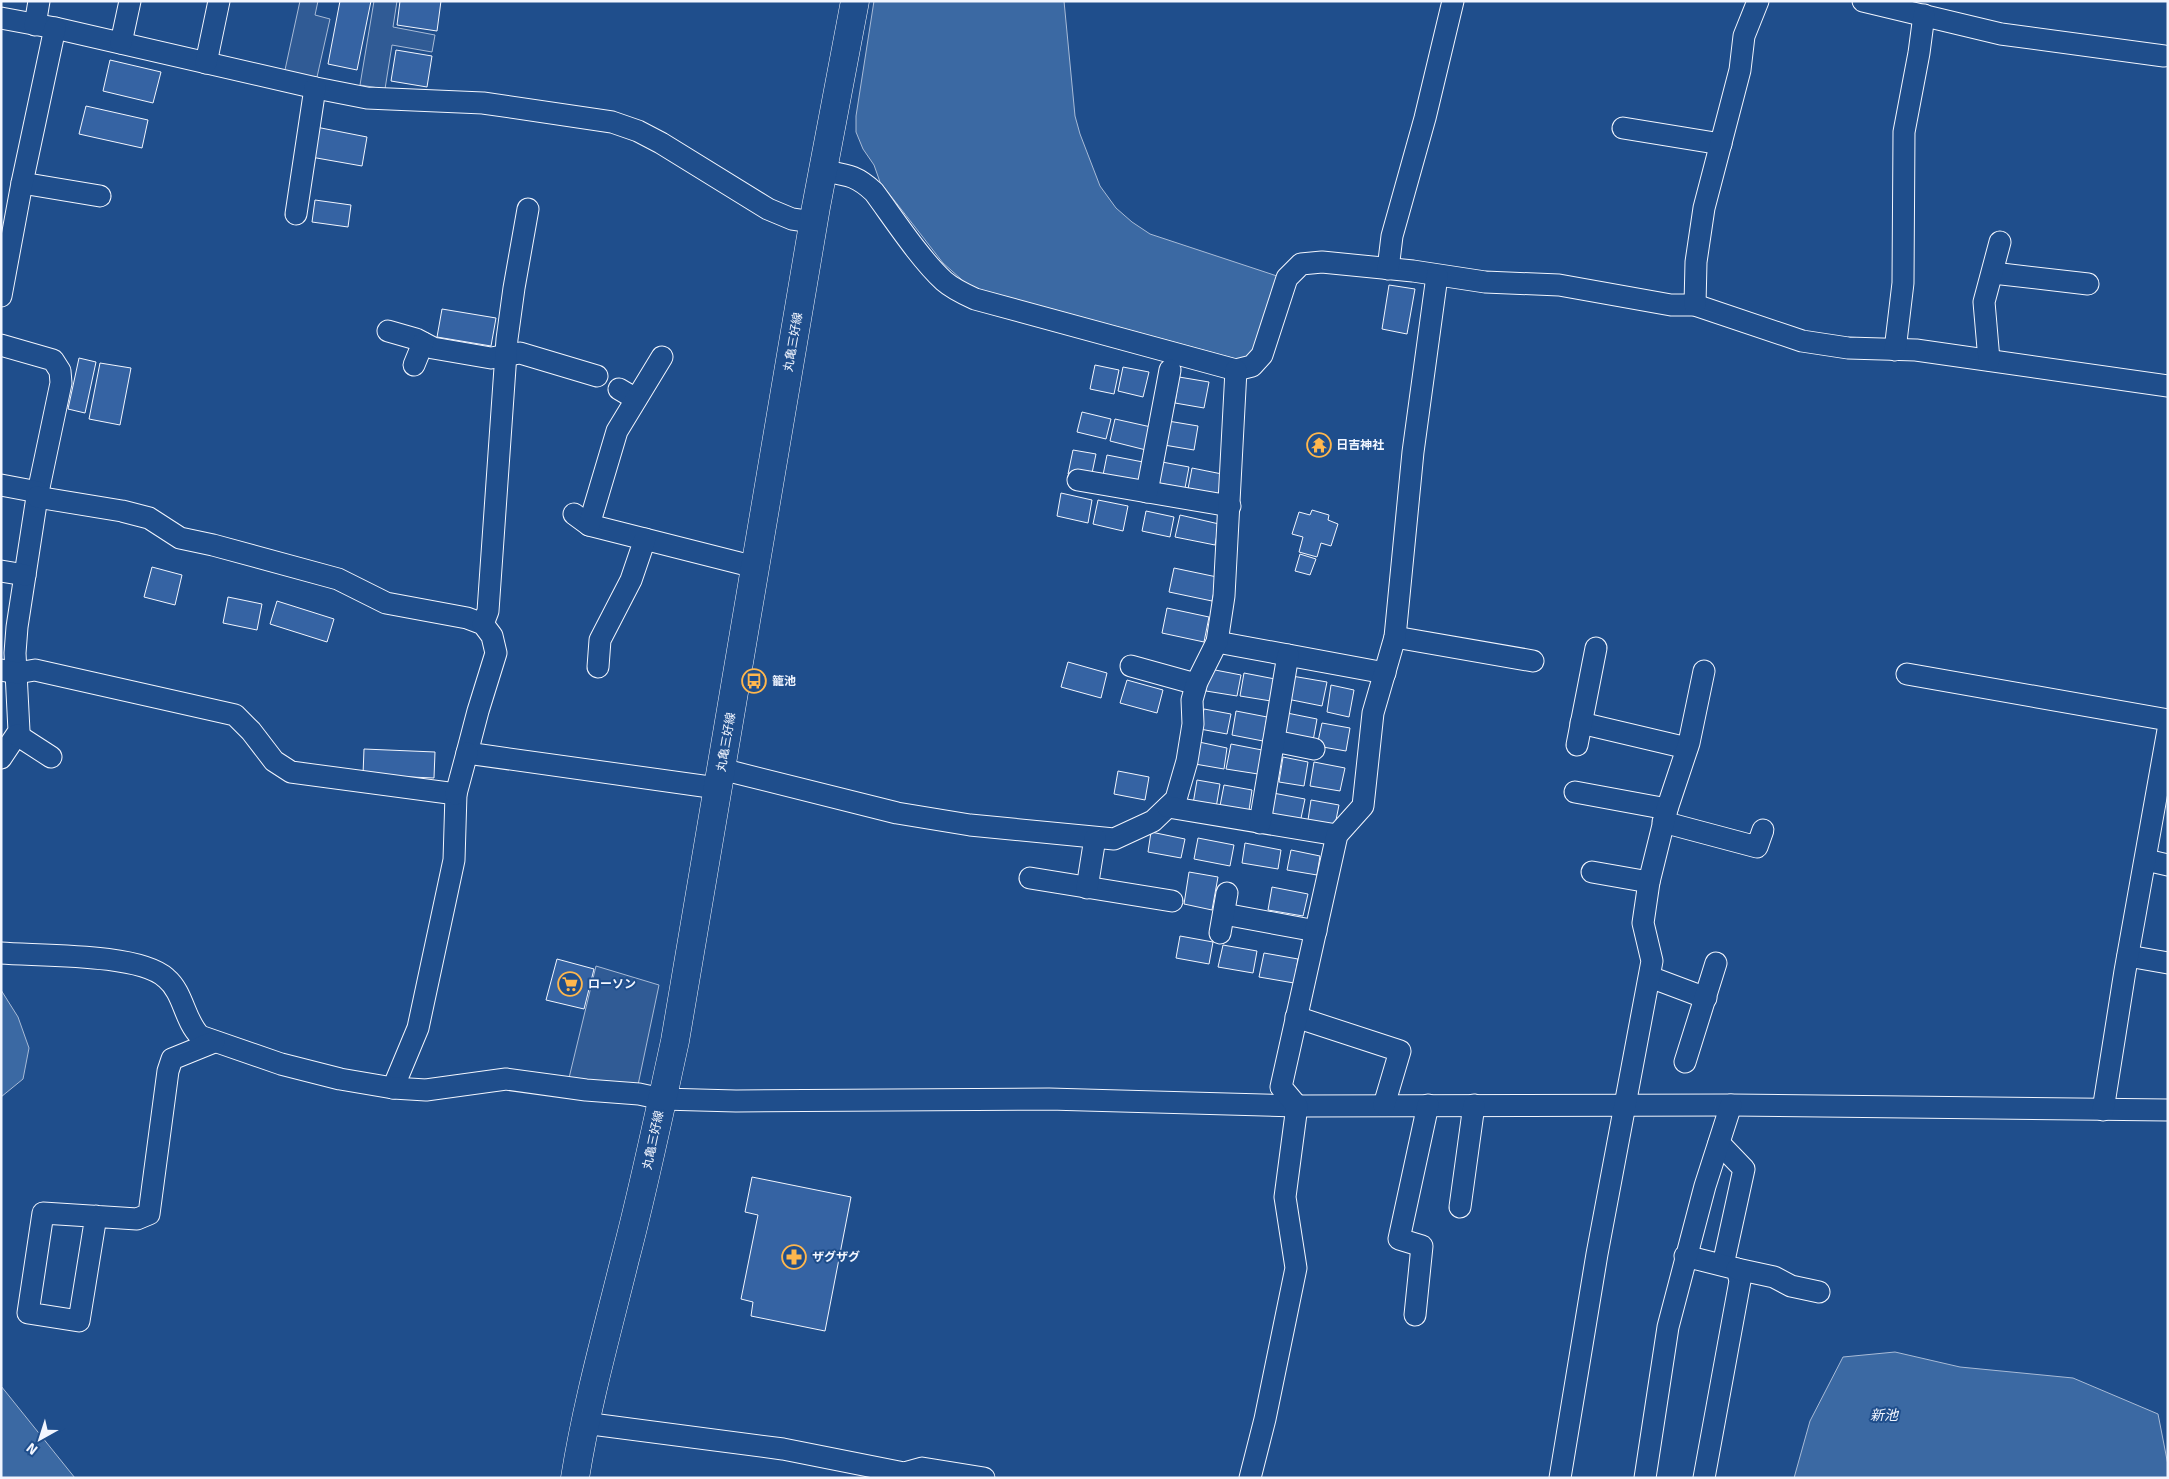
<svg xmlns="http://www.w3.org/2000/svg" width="2169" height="1479" viewBox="0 0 2169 1479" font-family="Signika,'Noto Sans JP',sans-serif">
  <rect width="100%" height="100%" fill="#1f4e8c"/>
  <g fill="#305b95" stroke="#a8bbd7">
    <polygon points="300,1 318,1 315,15 330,19 315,86 283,79"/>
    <polygon points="374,1 397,1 393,27 435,35 432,52 392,45 385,89 360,85"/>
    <polygon points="596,966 659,985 638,1085 569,1078"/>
  </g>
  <g fill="#3b69a3" stroke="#a8bbd7">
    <polygon points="874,1 1064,1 1075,116 1080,134 1100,186 1116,208 1132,222 1150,234 1280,277 1259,355 1247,362 970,287 943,263 880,182 874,165 863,149 856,132 856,116"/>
    <polygon points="1,990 18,1017 29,1048 23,1079 1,1097"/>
    <polygon points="1895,1352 1960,1367 2073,1378 2158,1414 2168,1465 2168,1478 1794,1478 1810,1421 1843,1357"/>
    <polygon points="1,1386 75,1478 1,1478"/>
  </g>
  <g fill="#3563a3" stroke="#f2f6ff">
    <polygon points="340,1 371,1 357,70 328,64"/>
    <polygon points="400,1 441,1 437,31 397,25"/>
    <polygon points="396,50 432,56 427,87 391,81"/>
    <polygon points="110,60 161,72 153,103 103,91"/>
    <polygon points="86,106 148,120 142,148 79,134"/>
    <polygon points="316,127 367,137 362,166 311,157"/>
    <polygon points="315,200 351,205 348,227 312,222"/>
    <polygon points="1389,285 1415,289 1407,334 1382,329"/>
    <polygon points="442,309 496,318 491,346 437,337"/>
    <polygon points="79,358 96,362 85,413 68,409"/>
    <polygon points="100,363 131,368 120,425 89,419"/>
    <polygon points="1095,365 1119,370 1114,394 1090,389"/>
    <polygon points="1123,367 1149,372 1143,397 1118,391"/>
    <polygon points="1179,377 1209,382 1204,408 1175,403"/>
    <polygon points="1082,412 1111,419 1106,439 1077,432"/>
    <polygon points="1115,419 1151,427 1146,450 1110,441"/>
    <polygon points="1168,421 1198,426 1194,450 1164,445"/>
    <polygon points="1073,450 1096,454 1091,478 1068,474"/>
    <polygon points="1107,455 1143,462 1139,483 1103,475"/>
    <polygon points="1162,462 1189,467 1185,488 1159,483"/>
    <polygon points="1192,468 1222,474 1219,494 1188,489"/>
    <polygon points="1061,493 1092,500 1088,523 1057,516"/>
    <polygon points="1098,500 1128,506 1123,531 1093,524"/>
    <polygon points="1312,510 1329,515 1328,520 1338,524 1331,546 1321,543 1317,557 1299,552 1303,537 1292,534 1299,512 1310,515"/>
    <polygon points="1146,511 1174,517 1170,537 1142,531"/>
    <polygon points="1180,515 1219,524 1215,545 1175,537"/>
    <polygon points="1300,554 1316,559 1310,575 1295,571"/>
    <polygon points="152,567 182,575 175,605 144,597"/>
    <polygon points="1174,568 1217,577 1212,601 1169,592"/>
    <polygon points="228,597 262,604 257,630 223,623"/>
    <polygon points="277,601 334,619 327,642 270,624"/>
    <polygon points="1167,608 1209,617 1204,642 1162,633"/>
    <polygon points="1068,662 1107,673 1101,698 1061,687"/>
    <polygon points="1210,669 1241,675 1237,696 1206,691"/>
    <polygon points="1244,673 1275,679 1271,701 1240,696"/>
    <polygon points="1292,676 1327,682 1322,706 1287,699"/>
    <polygon points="1127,680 1163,690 1157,713 1120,703"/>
    <polygon points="1331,685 1354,690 1349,717 1327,712"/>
    <polygon points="1204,709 1231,714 1227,734 1200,729"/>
    <polygon points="1236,711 1267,717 1263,741 1232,735"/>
    <polygon points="1287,713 1317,719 1313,741 1282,736"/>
    <polygon points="1322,723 1350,728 1346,751 1317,746"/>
    <polygon points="1199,742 1227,748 1224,769 1195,764"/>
    <polygon points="1231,744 1262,750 1258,774 1226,769"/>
    <polygon points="364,749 435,752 434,778 363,775"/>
    <polygon points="1283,757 1308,762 1304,786 1279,782"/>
    <polygon points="1314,762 1345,768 1340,791 1310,786"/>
    <polygon points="1118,771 1149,777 1145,800 1114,794"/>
    <polygon points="1197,780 1220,784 1216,808 1193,804"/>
    <polygon points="1224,785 1252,790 1248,817 1219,811"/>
    <polygon points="1273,793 1305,799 1300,823 1269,817"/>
    <polygon points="1311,800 1339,805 1335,825 1308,820"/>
    <polygon points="1151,832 1185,839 1181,858 1148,852"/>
    <polygon points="1198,838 1234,845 1230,866 1194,859"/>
    <polygon points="1245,843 1281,850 1278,869 1242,863"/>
    <polygon points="1291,850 1320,856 1317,875 1287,870"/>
    <polygon points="1189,872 1218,877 1212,910 1184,904"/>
    <polygon points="1272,887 1308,894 1303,916 1268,910"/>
    <polygon points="1180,936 1213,942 1209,964 1176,958"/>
    <polygon points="1223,945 1257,951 1253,973 1218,967"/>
    <polygon points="1264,953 1298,959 1294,983 1259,977"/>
    <polygon points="557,959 594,969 584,1009 546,1000"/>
    <polygon points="752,1177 851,1197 825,1331 751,1316 753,1302 741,1299 758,1215 745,1212"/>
  </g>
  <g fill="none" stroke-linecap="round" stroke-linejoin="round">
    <g stroke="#f2f6ff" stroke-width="23">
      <g id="minor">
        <polyline points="1863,1 2001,34 2164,56"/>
        <polyline points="1,18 55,28 316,88 367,98 483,103 612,122 638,131 661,143 768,209 792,219 813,222"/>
        <polyline points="35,25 39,1"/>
        <polyline points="121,43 130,1"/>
        <polyline points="206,63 219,1"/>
        <polyline points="1623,128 1721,144"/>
        <path d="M824,171C847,175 856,175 874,192C894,219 920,259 944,281C953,289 964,294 975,299L1236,370L1252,366L1262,355L1287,278L1301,264L1322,262L1413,271L1485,282L1559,285L1671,305H1695L1802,341L1848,348L1916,350L2168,386"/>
        <polyline points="22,183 100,196"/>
        <polyline points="296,214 315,88"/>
        <polyline points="1388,269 1392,236 1425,118 1453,1"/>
        <polyline points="1993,273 2088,284"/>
        <polyline points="1,296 22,183 55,28"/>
        <polyline points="1695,305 1696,262 1704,208 1740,70 1744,36 1758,1"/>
        <polyline points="388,331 416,339 433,348 491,358 520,353 597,376"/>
        <polyline points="1,345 53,360 60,371 61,383 37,497 17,627 15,653 19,731 1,758"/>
        <polyline points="1895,350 1903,283 1904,132 1919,53 1924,15"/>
        <polyline points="1989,360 1984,302 2000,242"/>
        <polyline points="414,365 423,343"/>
        <polyline points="619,389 636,399"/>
        <polyline points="1078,480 1230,506"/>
        <polyline points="1,485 38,492"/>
        <polyline points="1147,492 1170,370"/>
        <polyline points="37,497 122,511 149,518 180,538 213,545 338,579 386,603 467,618 483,624 492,636 496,653 478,711 467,753 717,788"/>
        <polyline points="574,514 589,525 755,567"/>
        <polyline points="589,525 617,431 662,357"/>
        <polyline points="1,571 25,575"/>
        <polyline points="483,624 488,611 507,339 514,288 528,209"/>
        <polyline points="1395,637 1533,661"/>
        <polyline points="1217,642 1385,673"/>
        <polyline points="1131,666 1196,684"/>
        <polyline points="598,667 600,640 631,580 645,539"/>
        <polyline points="1,670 17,673 35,670 235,715 251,731 274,761 291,772 456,794 454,860 418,1028 393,1088"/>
        <polyline points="1907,674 2168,720"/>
        <polyline points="1581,723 1687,748"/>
        <polyline points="17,735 51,757"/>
        <polyline points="1274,741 1314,749"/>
        <polyline points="1577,745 1596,648"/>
        <polyline points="721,769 897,813 970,825 1114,839 1153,821 1176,799 1187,761 1193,724 1192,700 1197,682 1217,642 1224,596 1236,370"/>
        <polyline points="1575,792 1667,809"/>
        <polyline points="456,794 467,753"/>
        <polyline points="1168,807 1337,835"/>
        <polyline points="1663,822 1757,847 1763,830"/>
        <polyline points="1260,823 1288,655"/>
        <polyline points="2146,860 2168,865"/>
        <polyline points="1592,872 1649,882"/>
        <polyline points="1030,878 1172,901"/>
        <polyline points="1087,888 1095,838"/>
        <polyline points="1224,914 1316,931"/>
        <polyline points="1220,933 1227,893"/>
        <path d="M1,953C39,956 139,953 166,978C184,993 184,1020 200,1036L281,1064L340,1079L393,1088L426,1090L506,1079L586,1090L639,1094L662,1099L736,1101L1049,1099L1297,1106L1731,1105L2168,1110"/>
        <polyline points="2128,956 2168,963"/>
        <polyline points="1650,977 1706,998"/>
        <polyline points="1296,1017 1400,1051 1384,1105"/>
        <polyline points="1685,1062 1716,963"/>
        <polyline points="2103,1110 2125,971 2168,730"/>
        <polyline points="1719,1143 1744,1169 1723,1265"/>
        <polyline points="1460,1207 1474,1105"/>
        <polyline points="96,1216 79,1321 28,1313 43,1213 137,1219 149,1214 168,1071 172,1059 214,1042"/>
        <polyline points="1685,1256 1737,1269 1740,1281 1704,1478"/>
        <polyline points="1737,1269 1774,1277 1791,1286 1819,1292"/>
        <polyline points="1415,1315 1422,1246 1399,1239 1428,1105"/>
        <polyline points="584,1423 783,1449 904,1473 922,1468 984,1478"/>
        <polyline points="1250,1478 1265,1419 1296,1268 1285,1197 1297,1106 1281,1087 1337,835 1363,806 1373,713 1395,637 1413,452 1437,276"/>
        <polyline points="1560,1478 1597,1254 1652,961 1643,923 1649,882 1667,809 1689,743 1704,671"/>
        <polyline points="1645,1478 1668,1327 1705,1186 1731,1105"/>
      </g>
    </g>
    <g stroke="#f2f6ff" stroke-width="29">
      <path id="major" d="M575,1478C587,1403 607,1332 625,1259C644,1187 659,1114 675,1041L816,207L855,1"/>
    </g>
    <use href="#minor" stroke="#1f4e8c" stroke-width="21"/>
    <use href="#major" stroke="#1f4e8c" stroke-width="28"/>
  </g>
  <defs>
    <g id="temple-ring" transform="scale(1.25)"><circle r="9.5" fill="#1f4e8c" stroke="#ffb74d" stroke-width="1.5"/><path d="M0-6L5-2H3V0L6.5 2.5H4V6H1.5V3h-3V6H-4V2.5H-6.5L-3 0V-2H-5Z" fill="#ffb74d"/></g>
    <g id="bus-ring" transform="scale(1.25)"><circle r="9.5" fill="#1f4e8c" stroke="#ffb74d" stroke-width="1.5"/><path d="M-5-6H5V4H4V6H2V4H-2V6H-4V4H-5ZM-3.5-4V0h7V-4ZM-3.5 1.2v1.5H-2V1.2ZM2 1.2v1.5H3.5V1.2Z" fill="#ffb74d"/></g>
    <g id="supermarket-ring" transform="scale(1.25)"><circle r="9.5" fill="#1f4e8c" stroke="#ffb74d" stroke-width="1.5"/><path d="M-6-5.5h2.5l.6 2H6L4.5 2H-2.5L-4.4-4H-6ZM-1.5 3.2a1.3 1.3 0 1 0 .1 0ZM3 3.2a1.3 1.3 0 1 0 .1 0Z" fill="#ffb74d"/></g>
    <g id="pharmacy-ring" transform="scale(1.25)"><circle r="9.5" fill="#1f4e8c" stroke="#ffb74d" stroke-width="1.5"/><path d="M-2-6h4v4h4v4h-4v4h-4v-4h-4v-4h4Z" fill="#ffb74d"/></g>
  </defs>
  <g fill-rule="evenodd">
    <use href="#temple-ring" x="1319" y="445"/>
    <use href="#bus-ring" x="754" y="681"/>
    <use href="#supermarket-ring" x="570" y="984"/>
    <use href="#pharmacy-ring" x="794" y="1257"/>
  </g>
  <g text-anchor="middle" stroke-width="4" stroke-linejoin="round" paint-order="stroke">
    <g font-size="12" fill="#f2f6ff" stroke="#1f4e8c">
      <text transform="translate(793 342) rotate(-80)" y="4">丸亀三好線</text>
      <text transform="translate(726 742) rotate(-80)" y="4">丸亀三好線</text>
      <text transform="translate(653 1140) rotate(-78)" y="4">丸亀三好線</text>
    </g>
    <g font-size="12" font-weight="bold" fill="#f2f6ff" stroke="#1f4e8c" text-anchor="start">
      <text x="1336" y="449">日吉神社</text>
      <text x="772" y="685">籠池</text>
      <text x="588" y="988">ローソン</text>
      <text x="812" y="1261">ザグザグ</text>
    </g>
    <g font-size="14" font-style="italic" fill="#f2f6ff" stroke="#1f4e8c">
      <text x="1884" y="1420">新池</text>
    </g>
  </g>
  <rect width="2169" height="1479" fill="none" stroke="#f2f6ff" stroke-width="5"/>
  <g transform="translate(40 1439) rotate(219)" stroke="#1f4e8c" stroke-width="4" paint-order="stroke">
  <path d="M0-4L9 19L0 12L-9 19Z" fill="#f2f6ff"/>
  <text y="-8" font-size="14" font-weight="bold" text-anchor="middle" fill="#f2f6ff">N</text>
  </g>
</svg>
